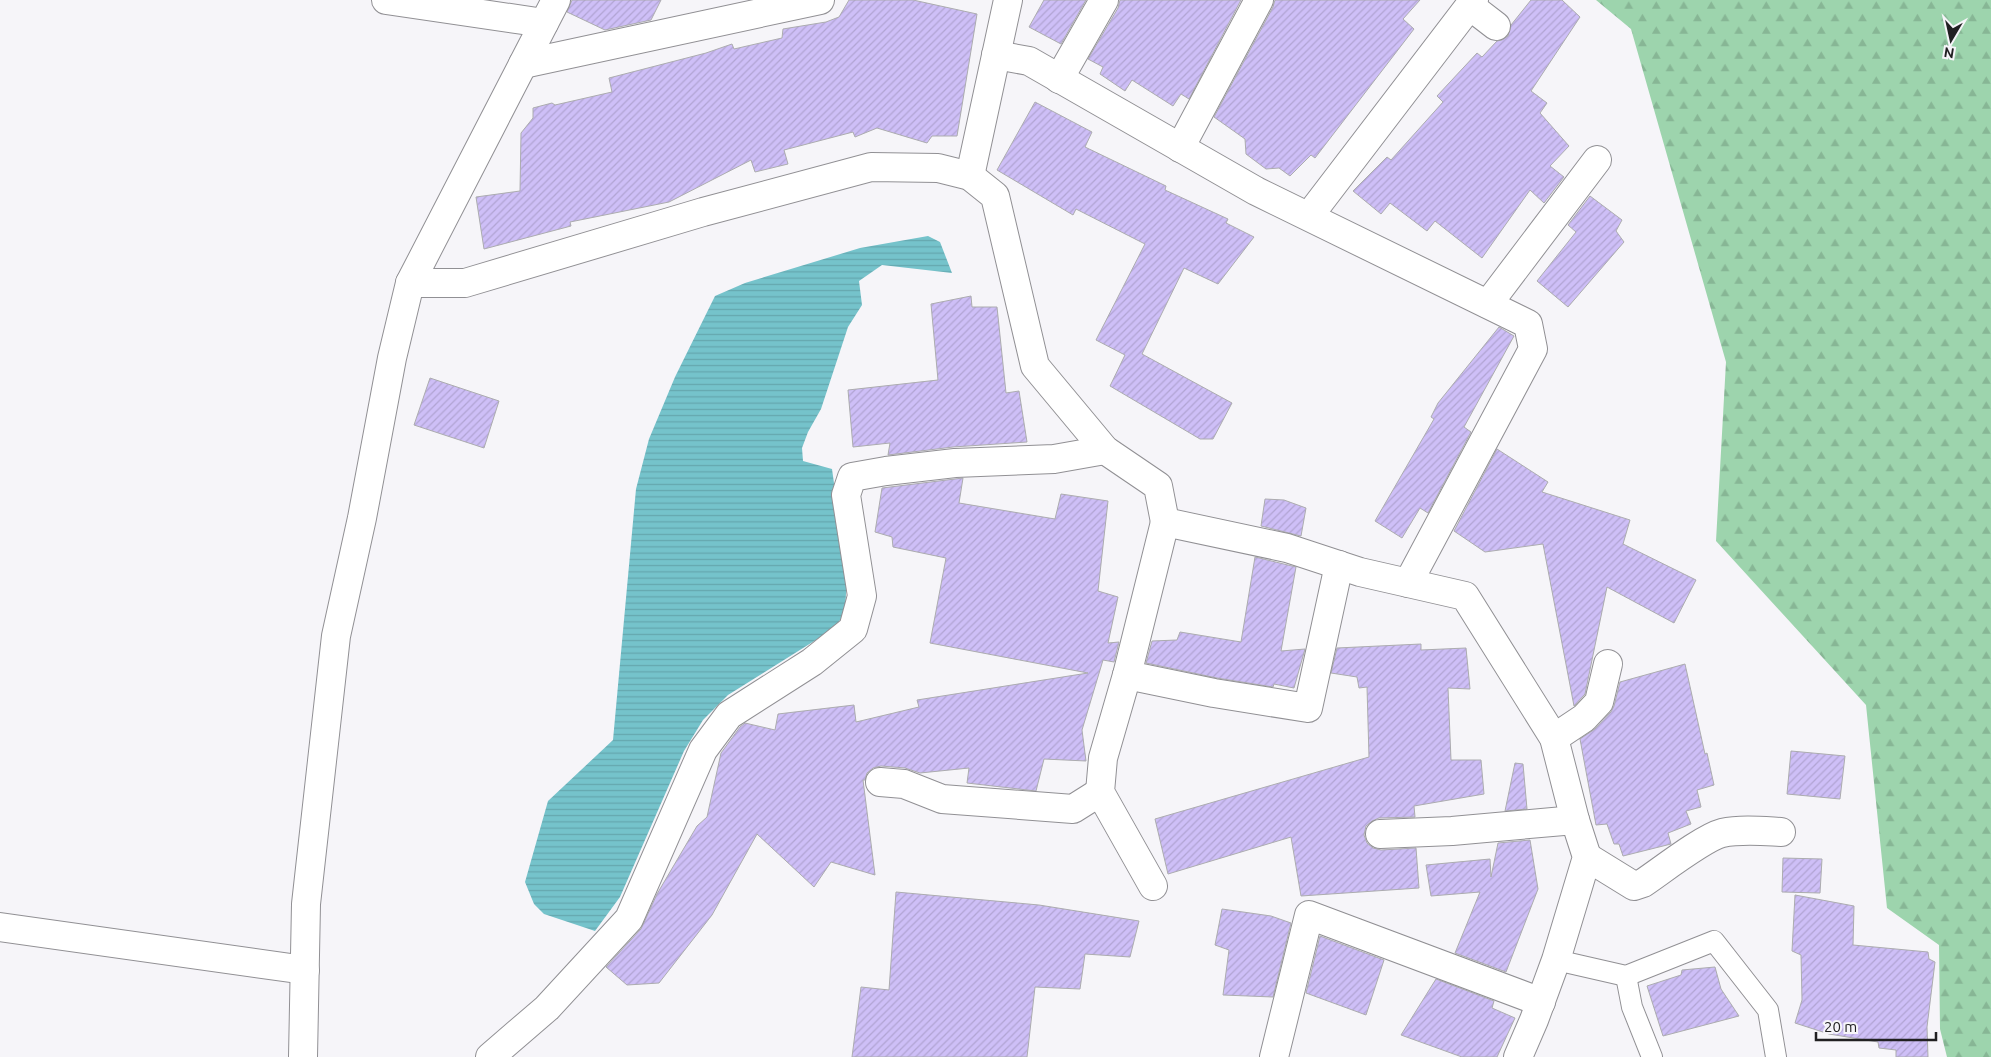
<svg xmlns="http://www.w3.org/2000/svg" width="1991" height="1057" viewBox="0 0 1991 1057" font-family="Ubuntu,sans-serif">
  <defs>
    <pattern id="forest-firs" width="22" height="20" patternUnits="userSpaceOnUse" patternTransform="scale(1.25)"><rect width="22" height="20" fill="#9dd4ad"/><path d="M5 1l3.5 6h-7zM16 11l3.5 6h-7z" fill="#87b695"/></pattern>
    <pattern id="water-rules" width="6" height="5" patternUnits="userSpaceOnUse" patternTransform="scale(1.25)"><rect width="6" height="5" fill="#75c3cb"/><path d="M0 2.5h6" fill="none" stroke="#65a7ae"/></pattern>
    <pattern id="building-hatch" width="6" height="6" patternUnits="userSpaceOnUse" patternTransform="scale(1.25)"><rect width="6" height="6" fill="#cebff7"/><path d="M-1 1l2-2M0 6l6-6M5 7l2-2" fill="none" stroke="#b1a4d3"/></pattern>
  </defs>
  <rect width="100%" height="100%" fill="#f6f5f9"/>
  <polygon fill="url(#forest-firs)" points="1596,0 1991,0 1991,1057 1947,1057 1940,1029 1939,945 1887,908 1866,705 1716,541 1726,362 1631,29"/>
  <polygon fill="url(#water-rules)" points="928,236 940,242 952,273 882,265 859,281 862,305 848,327 821,409 808,432 802,448 803,461 832,469 847,575 845,612 835,628 728,695 703,720 684,751 620,897 595,931 544,914 534,904 525,882 548,801 613,740 636,489 649,439 675,377 715,296 745,283 860,248"/>
  <g fill="url(#building-hatch)" stroke="#acacaf">
    <polygon points="572,0 661,0 651,20 605,30 567,12"/>
    <polygon points="849,0 913,0 977,14 957,136 932,136 927,143 877,128 855,137 853,132 784,150 788,164 755,172 751,160 669,202 570,222 571,226 484,249 476,197 520,191 521,133 533,118 533,108 552,103 555,105 612,92 609,78 706,53 732,44 734,49 782,38 783,29 826,22 839,17"/>
    <polygon points="1044,0 1086,0 1061,44 1029,27"/>
    <polygon points="1120,0 1241,0 1189,99 1181,94 1173,106 1132,80 1125,91 1100,74 1103,67 1088,59 1118,8"/>
    <polygon points="1275,0 1420,0 1403,19 1414,29 1315,158 1311,155 1290,176 1279,168 1266,169 1246,154 1245,139 1214,117 1273,7"/>
    <polygon points="1531,0 1562,0 1580,17 1531,91 1547,103 1540,113 1569,146 1550,166 1564,177 1544,203 1530,190 1482,258 1435,221 1427,231 1390,203 1381,214 1353,191 1387,157 1391,160 1443,102 1437,96 1477,53 1482,57 1497,41 1502,40 1508,36 1511,25"/>
    <polygon points="1035,102 1092,132 1085,147 1166,186 1165,190 1228,219 1226,223 1254,237 1218,284 1184,268 1142,354 1232,403 1213,439 1200,439 1110,386 1125,355 1096,340 1145,244 1076,209 1073,215 997,170"/>
    <polygon points="1590,196 1622,220 1616,231 1624,242 1568,307 1537,281 1576,232 1568,225"/>
    <polygon points="971,296 972,307 997,307 1006,393 1019,391 1027,442 953,447 888,455 890,443 853,447 848,390 938,380 931,304"/>
    <polygon points="1499,327 1514,336 1464,427 1471,432 1428,513 1420,508 1402,538 1375,521 1434,419 1431,417 1438,403"/>
    <polygon points="430,378 499,401 484,448 414,425"/>
    <polygon points="1497,449 1548,482 1542,492 1630,520 1623,544 1696,580 1674,623 1607,587 1585,694 1574,706 1543,544 1485,552 1454,531"/>
    <polygon points="963,478 959,503 1055,519 1061,494 1108,501 1098,591 1118,597 1108,643 1119,642 1114,662 1103,660 1082,730 1086,761 1044,759 1036,791 967,783 969,768 920,773 905,768 881,766 873,768 867,773 865,780 863,780 875,875 831,862 814,887 757,834 712,915 659,983 627,985 606,967 641,929 657,894 697,826 707,817 721,753 740,727 745,723 775,730 778,714 854,705 856,722 919,707 917,700 1088,673 930,643 946,558 893,547 892,537 875,532 882,488"/>
    <polygon points="1265,499 1284,500 1306,508 1301,536 1261,526"/>
    <polygon points="1255,557 1296,567 1281,651 1305,649 1294,688 1274,684 1273,687 1217,678 1146,663 1152,641 1177,640 1180,632 1241,642"/>
    <polygon points="1421,644 1421,650 1466,648 1470,689 1448,688 1451,760 1481,760 1484,794 1414,806 1415,817 1379,818 1372,821 1366,826 1364,835 1367,843 1373,848 1381,850 1416,848 1419,888 1301,896 1291,837 1168,874 1155,819 1369,757 1367,687 1359,688 1357,677 1331,673 1337,648"/>
    <polygon points="1685,664 1705,754 1707,753 1714,785 1697,790 1701,807 1686,811 1691,824 1668,833 1671,844 1623,856 1619,844 1614,844 1607,824 1596,825 1580,739 1595,729 1611,712 1614,706 1620,682"/>
    <polygon points="1791,751 1845,756 1840,799 1787,794"/>
    <polygon points="1515,763 1523,764 1527,809 1505,811"/>
    <polygon points="1530,840 1538,889 1506,972 1455,953 1480,892 1431,896 1426,865 1490,859 1491,877 1498,843"/>
    <polygon points="1783,858 1822,859 1820,893 1782,892"/>
    <polygon points="896,892 1039,905 1139,921 1130,957 1085,954 1080,989 1035,987 1027,1057 852,1057 861,987 889,990"/>
    <polygon points="1795,895 1854,906 1853,945 1928,952 1929,959 1935,962 1927,1027 1928,1057 1896,1057 1896,1050 1879,1048 1878,1042 1829,1034 1795,1023 1802,1000 1801,955 1792,951"/>
    <polygon points="1222,909 1271,916 1291,923 1273,997 1223,995 1229,950 1215,945"/>
    <polygon points="1320,936 1384,960 1366,1015 1306,993"/>
    <polygon points="1715,967 1721,989 1739,1016 1663,1036 1647,986 1681,975 1682,970"/>
    <polygon points="1436,979 1494,1001 1492,1008 1515,1018 1497,1057 1462,1057 1401,1035"/>
  </g>
  <g fill="none" stroke-linecap="round" stroke-linejoin="round">
    <g stroke="#919094" stroke-width="22">
      <g id="lane">
        <polyline points="1556,960 1626,976 1714,941 1768,1010 1776,1057"/>
        <polyline points="1626,976 1632,1007 1652,1057"/>
      </g>
    </g>
    <g stroke="#919094" stroke-width="30">
      <g id="street">
        <polyline points="386,0 544,23"/>
        <polyline points="1470,6 1496,26"/>
        <polyline points="996,55 1029,61 1256,191 1528,324 1533,349 1408,583"/>
        <polyline points="523,64 820,0"/>
        <polyline points="1059,79 1104,0"/>
        <polyline points="1180,148 1259,0"/>
        <polyline points="970,176 1008,0"/>
        <polyline points="1309,216 1474,0"/>
        <polyline points="410,283 465,283 703,212 871,167 938,168 970,176 995,196 1035,366 1105,450 1158,486 1165,522 1287,548 1360,572 1465,596 1554,738 1575,820 1587,857 1556,960 1534,1020 1518,1057"/>
        <polyline points="1488,304 1597,160"/>
        <polyline points="1127,675 1214,693 1308,708 1339,565"/>
        <polyline points="1554,738 1584,718 1599,702 1608,664"/>
        <polyline points="880,782 904,784 942,799 1073,809 1100,792"/>
        <polyline points="1380,834 1452,831 1575,820"/>
        <path d="M1587,857L1634,886L1643,883C1661,871 1703,838 1722,833C1741,829 1762,831 1781,832"/>
        <polyline points="1153,886 1100,792 1103,758 1127,675 1165,522"/>
        <polyline points="0,927 305,970"/>
        <polyline points="303,1057 306,904 336,636 362,518 392,358 410,283 556,0"/>
        <polyline points="490,1057 547,1008 629,919 703,750 729,715 812,662 853,629 862,596 846,495 852,477 886,471 955,463 1054,459 1105,450"/>
        <polyline points="1274,1057 1309,915 1541,1002"/>
      </g>
    </g>
    <use href="#lane" stroke="#fff" stroke-width="20"/>
    <use href="#street" stroke="#fff" stroke-width="28"/>
  </g>
  <g transform="translate(1951 40) rotate(189)" stroke="#f6f5f9" stroke-width="4" paint-order="stroke">
  <path d="M0-4L9 19L0 12L-9 19Z" fill="#212022"/>
  <text y="-8" font-size="14" font-weight="bold" text-anchor="middle" fill="#212022">N</text>
  </g>
  <path d="M1816 1032v8h120v-8" fill="none" stroke="#212022" stroke-width="2.5"/>
  <text x="1824" y="1032" font-size="15" fill="#212022" stroke="#f6f5f9" stroke-width="4" paint-order="stroke">20 m</text>
</svg>
